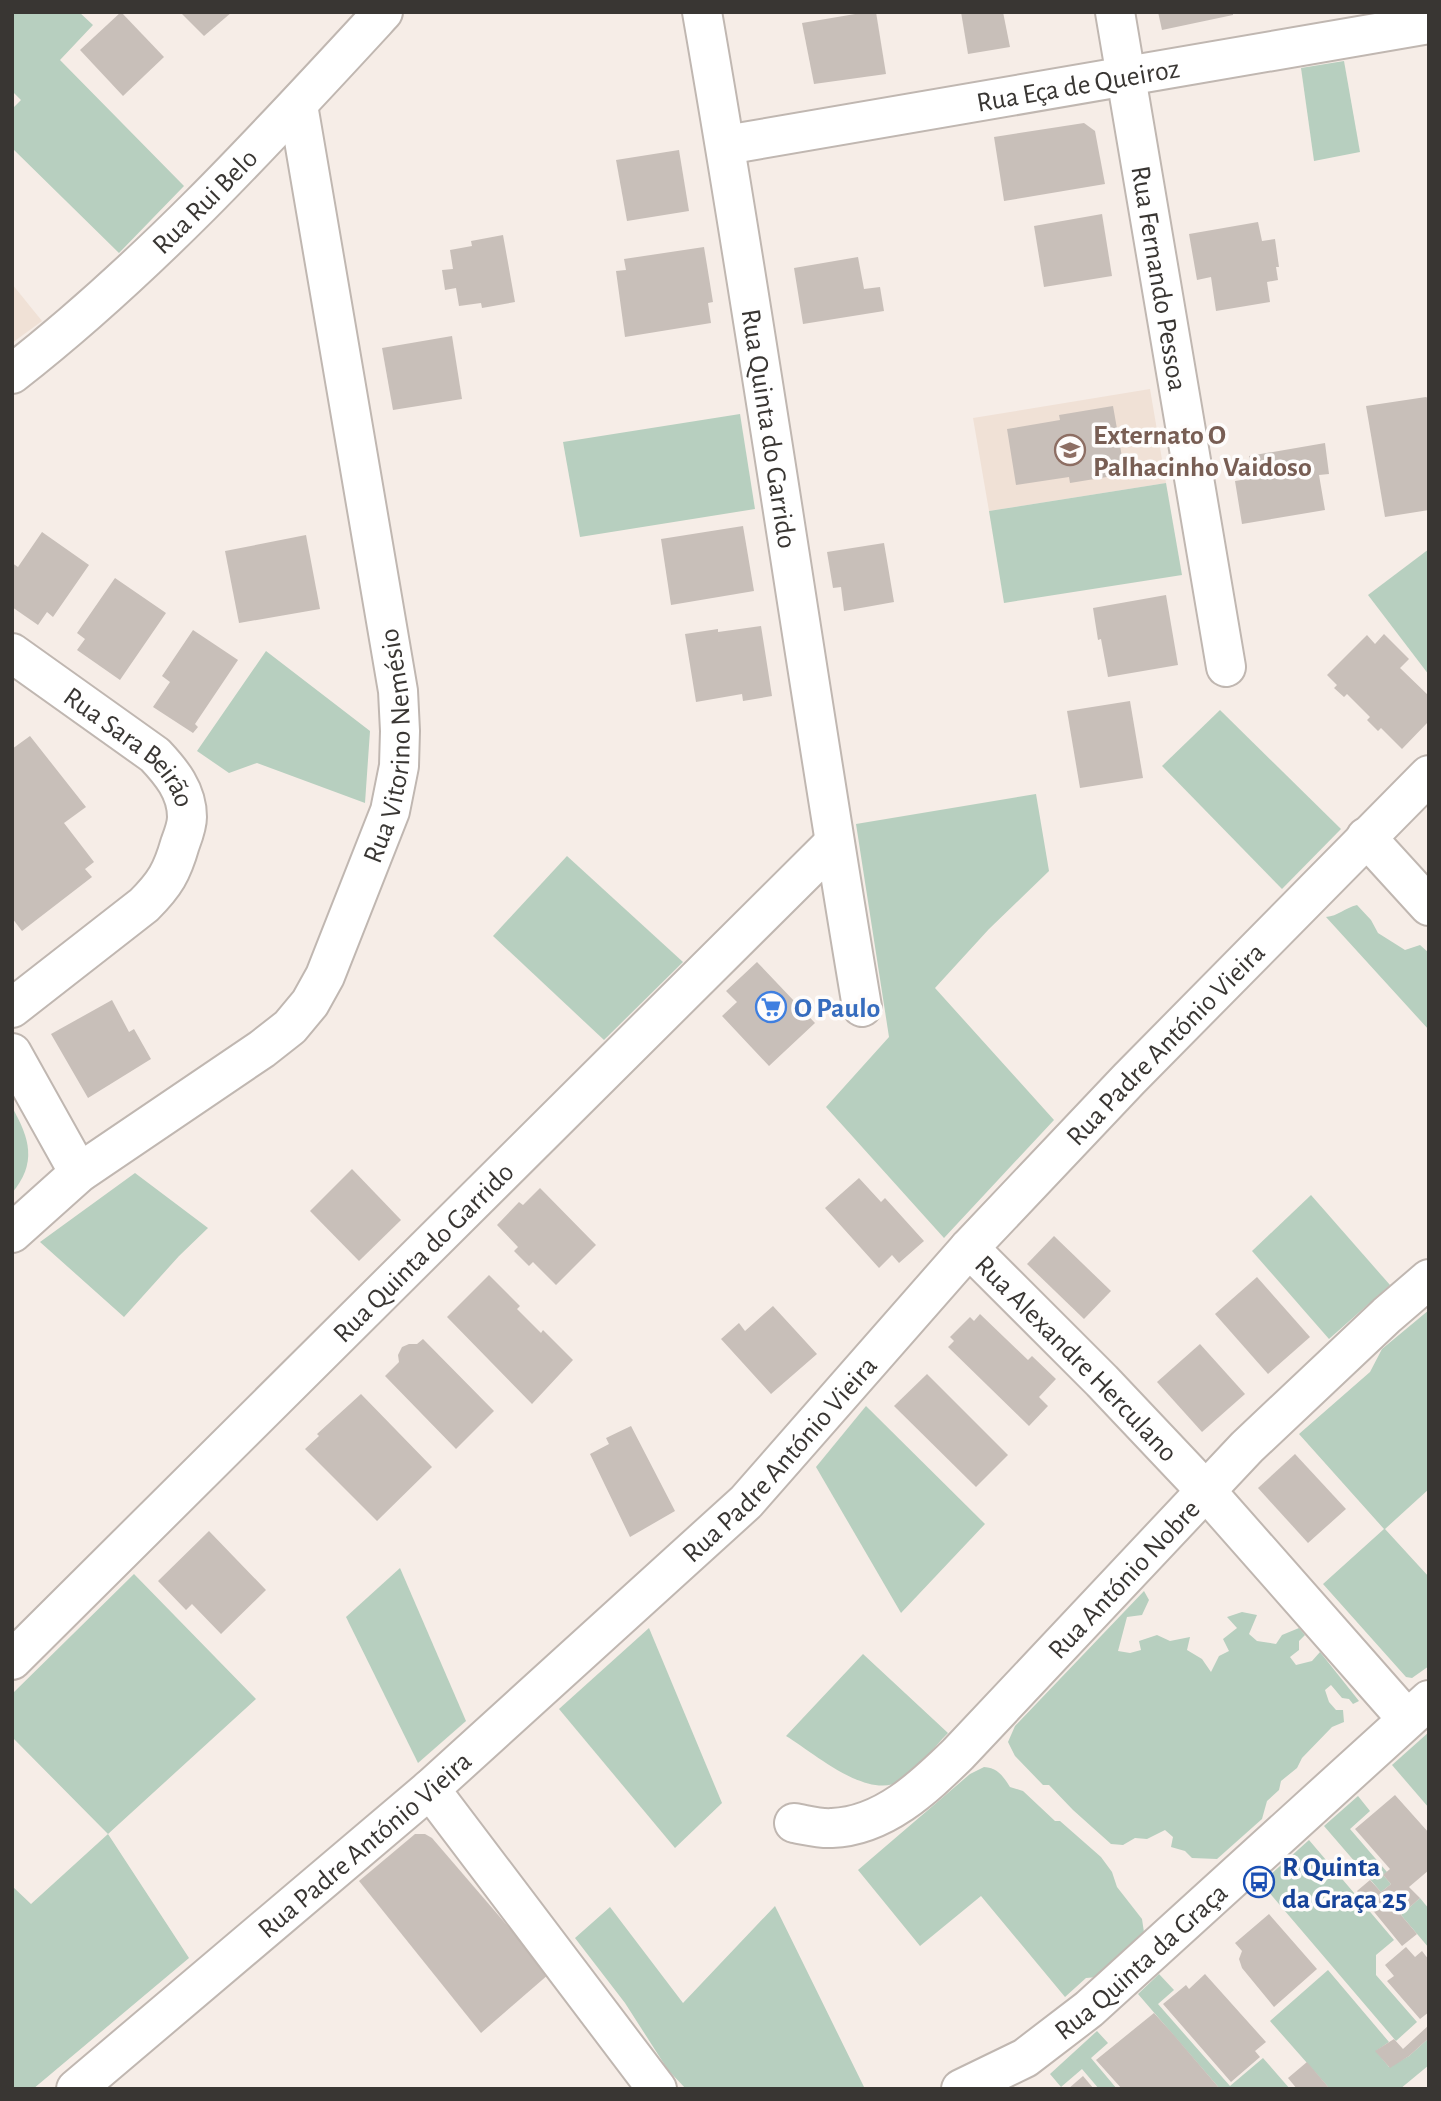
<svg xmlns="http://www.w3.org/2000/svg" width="1441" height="2101" viewBox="0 0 1441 2101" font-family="'Alegreya Sans',sans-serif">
  <rect width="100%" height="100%" fill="#f6ede7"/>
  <g fill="#f0e1d6">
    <polygon points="12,284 42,321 12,343"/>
    <polygon points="1150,389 1166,483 989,511 973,418"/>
  </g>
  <g fill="#b7cfbf">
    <polygon points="12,12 79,12 93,25 60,60 184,186 119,253 12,148 12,109 21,100 12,91"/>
    <polygon points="1344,61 1360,152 1314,161 1301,68"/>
    <polygon points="740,414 755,509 580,537 563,442"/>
    <polygon points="1166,483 1182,575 1004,603 989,511"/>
    <polygon points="1429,549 1429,675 1368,595"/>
    <polygon points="266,651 370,731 365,803 257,763 229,773 197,751"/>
    <polygon points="1220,710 1341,829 1282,889 1162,766"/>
    <polygon points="1036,794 1049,871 989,929 935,988 1054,1120 944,1238 826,1107 889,1037 856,824"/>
    <polygon points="567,856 683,962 604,1040 493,936"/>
    <path d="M1357,905L1371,920L1378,933L1405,950L1420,945L1429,953V1030L1326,917C1338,916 1345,908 1357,905Z"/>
    <path d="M12,1107C30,1139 37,1163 12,1193Z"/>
    <polygon points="135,1173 208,1228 179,1256 124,1317 40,1242"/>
    <polygon points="1311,1195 1390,1285 1329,1339 1252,1251"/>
    <polygon points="1429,1310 1429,1489 1385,1529 1429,1577 1429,1666 1412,1678 1406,1677 1323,1584 1384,1529 1299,1434 1370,1372 1382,1349"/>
    <polygon points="866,1406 985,1524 901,1613 816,1467"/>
    <polygon points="400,1568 466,1721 418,1763 346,1617"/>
    <polygon points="134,1574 256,1699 108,1834 189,1958 33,2089 12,2089 12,1886 31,1904 108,1834 12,1737 12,1694"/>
    <polygon points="1144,1591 1149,1600 1142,1615 1127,1617 1118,1651 1130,1653 1141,1650 1139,1641 1157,1635 1170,1641 1190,1637 1187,1650 1202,1659 1211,1672 1219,1656 1229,1651 1223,1639 1237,1628 1227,1617 1242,1612 1257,1615 1249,1634 1257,1641 1276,1644 1282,1635 1299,1628 1305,1635 1299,1641 1299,1650 1290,1657 1296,1665 1312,1661 1320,1652 1359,1701 1353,1704 1349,1699 1342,1698 1331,1685 1325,1690 1329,1702 1336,1710 1343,1710 1344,1722 1332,1727 1302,1758 1297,1768 1281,1781 1279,1790 1267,1801 1262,1819 1217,1859 1192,1858 1185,1851 1171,1847 1173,1837 1165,1830 1147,1839 1135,1838 1123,1845 1111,1844 1073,1810 1049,1785 1043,1785 1015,1756 1008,1742 1015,1726"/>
    <polygon points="649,1628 722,1803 675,1848 559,1709"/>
    <path d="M863,1654L948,1733C933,1748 919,1768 902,1780C869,1802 814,1753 786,1736Z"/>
    <polygon points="1429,1732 1429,1808 1392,1765"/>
    <path d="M984,1767C998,1768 1003,1776 1010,1787L1023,1791L1055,1821H1060L1101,1857L1112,1872L1117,1887L1142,1919L1145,1939L1137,1946L1126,1948L1123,1956L1098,1977L1086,1978L1065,1997L981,1896L920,1946L858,1870L970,1774Z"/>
    <polygon points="1358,1796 1370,1811 1350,1829 1387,1872 1383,1875 1391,1884 1381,1892 1324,1826"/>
    <polygon points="1309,1840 1394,1940 1376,1955 1376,1975 1417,2022 1396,2041 1261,1883"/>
    <polygon points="1420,1898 1429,1909 1429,1948 1401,1915"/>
    <polygon points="775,1906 865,2089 686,2089 668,2070 625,2003 575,1938 610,1907 683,2003"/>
    <polygon points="1328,1970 1389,2042 1376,2051 1389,2067 1409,2056 1429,2038 1429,2065 1400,2089 1330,2089 1270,2021"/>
    <polygon points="1159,1974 1174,1990 1158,2004 1230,2086 1263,2058 1290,2089 1220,2089 1138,1994"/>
    <polygon points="1097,2031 1108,2043 1091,2058 1117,2089 1099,2089 1082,2069 1061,2087 1050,2074"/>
  </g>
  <g fill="#c8bfb9">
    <polygon points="121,12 164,57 123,96 80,50"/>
    <polygon points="180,12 232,12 204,36"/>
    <polygon points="867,12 876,12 886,74 814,84 802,23"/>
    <polygon points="961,12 1003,12 1010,47 968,54"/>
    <polygon points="1158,12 1233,12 1233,15 1162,30"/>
    <polygon points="1084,123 1095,131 1105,184 1004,201 994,137"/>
    <polygon points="679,150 689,211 627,221 616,160"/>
    <polygon points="1102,214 1112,276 1044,287 1034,226"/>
    <polygon points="1258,222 1262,241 1275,239 1279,267 1276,267 1278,280 1267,282 1270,302 1216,311 1211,277 1197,280 1189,234"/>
    <polygon points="503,235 515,302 482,308 481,303 459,306 456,288 445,290 442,270 453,269 450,250 472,246 471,241"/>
    <polygon points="704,247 713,302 708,303 711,323 625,337 616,271 626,270 624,259"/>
    <polygon points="858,257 864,289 880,287 884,311 803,324 794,268"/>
    <polygon points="452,336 462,399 393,410 382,348"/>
    <polygon points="1426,397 1429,399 1429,510 1385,517 1366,406"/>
    <polygon points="1113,406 1125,474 1070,483 1069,477 1016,485 1007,429 1060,420 1059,415"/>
    <polygon points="1325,443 1329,474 1319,475 1325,510 1242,524 1235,481 1253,478 1249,456"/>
    <polygon points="743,526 754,591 671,605 661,539"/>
    <polygon points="42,532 89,565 53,617 47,612 38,625 12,607 12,563 18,567"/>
    <polygon points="306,535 320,609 239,623 225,551"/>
    <polygon points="884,543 894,602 844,611 841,587 833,588 827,552"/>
    <polygon points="115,578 166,613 120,680 77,650 85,639 77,633"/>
    <polygon points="1166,595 1178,665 1108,677 1101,639 1098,640 1093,608"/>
    <polygon points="761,626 772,696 743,701 742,694 696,702 685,634 718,629 718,632"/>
    <polygon points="193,630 238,660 195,724 198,727 193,733 153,707 170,682 162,676"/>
    <polygon points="1384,634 1409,659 1400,668 1429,696 1429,721 1402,749 1381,728 1378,731 1367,720 1370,717 1347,694 1344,697 1334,688 1337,685 1327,675 1367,635 1375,644"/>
    <polygon points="1130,701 1143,778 1080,788 1067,711"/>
    <polygon points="30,736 86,807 64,823 94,862 85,869 92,877 22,931 12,918 12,749"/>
    <polygon points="757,962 815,1023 769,1066 722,1016 737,1002 726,991"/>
    <polygon points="112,1000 129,1032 134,1029 151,1059 88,1098 51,1034"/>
    <polygon points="352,1169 401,1220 359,1261 310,1211"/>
    <polygon points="859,1178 881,1202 885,1198 924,1241 899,1263 892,1255 879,1268 825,1208"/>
    <polygon points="540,1188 596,1245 556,1285 533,1262 529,1266 514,1251 518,1247 497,1225 519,1202 523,1205"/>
    <polygon points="1054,1236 1111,1291 1084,1319 1027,1264"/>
    <polygon points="489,1275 520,1306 517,1309 541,1333 543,1330 573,1360 532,1404 447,1317"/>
    <polygon points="1257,1277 1310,1337 1268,1374 1215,1314"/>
    <polygon points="773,1306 817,1354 771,1394 721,1339 739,1323 745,1331"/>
    <polygon points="980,1314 1028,1360 1032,1356 1056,1379 1039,1397 1048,1406 1029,1426 948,1347 954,1341 950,1337 970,1317 974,1321"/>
    <polygon points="423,1339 494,1411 456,1449 385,1376 399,1362 398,1355 402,1347 409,1344 417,1344"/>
    <polygon points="1200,1344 1245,1394 1202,1432 1157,1382"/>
    <polygon points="927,1374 1008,1455 976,1487 894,1406"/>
    <polygon points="361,1394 432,1467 377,1521 305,1449 319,1436 317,1434"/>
    <polygon points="631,1426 675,1511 630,1537 590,1454 609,1444 606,1438"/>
    <polygon points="1295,1454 1346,1509 1308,1543 1258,1488"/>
    <polygon points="209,1531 266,1590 221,1634 192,1604 186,1610 158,1581"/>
    <polygon points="1395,1795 1429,1833 1429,1870 1409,1887 1420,1898 1401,1915 1417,1934 1402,1946 1357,1891 1370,1880 1381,1892 1391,1884 1383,1875 1390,1869 1355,1829"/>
    <polygon points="415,1834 425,1834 432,1838 549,1974 481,2033 359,1881"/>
    <polygon points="1269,1914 1317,1969 1274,2007 1242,1968 1239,1959 1242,1951 1235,1943"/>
    <polygon points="1406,1947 1415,1957 1422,1951 1429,1960 1429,2012 1420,2019 1387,1981 1394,1976 1385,1965"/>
    <polygon points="1205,1974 1266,2042 1255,2051 1260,2057 1231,2082 1163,2004 1186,1985 1189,1989"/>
    <polygon points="1154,2013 1173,2034 1220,2089 1188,2089 1186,2087 1184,2089 1122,2089 1096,2060"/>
    <polygon points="1429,2025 1429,2038 1409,2056 1390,2068 1375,2051 1394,2039 1403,2049"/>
    <polygon points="1307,2062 1330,2089 1297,2089 1288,2078"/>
    <polygon points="1083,2076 1094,2089 1068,2089"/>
  </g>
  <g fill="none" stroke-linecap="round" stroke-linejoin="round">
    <g stroke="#c0b7b1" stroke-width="42">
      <g id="minor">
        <path id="s1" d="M702,12C760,343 806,676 862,1007"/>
        <path id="s2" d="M1115,12L1226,667"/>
        <path id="s3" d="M726,145L1429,24"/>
        <path id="s4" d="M12,374C148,268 266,139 383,12"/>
        <path id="s5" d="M12,653L155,755C171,772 187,791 187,817C187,826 183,836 180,844C172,872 165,884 144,905L12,1008"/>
        <polyline points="1366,837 1429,906"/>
        <polyline points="12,1053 79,1173"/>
        <path id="s6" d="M12,1233L79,1173L262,1049L290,1027L310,1003L325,976L390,811L399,766L400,731L398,691L298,105"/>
        <path id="s7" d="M969,1248L1102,1381L1206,1491L1407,1719"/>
        <path id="s8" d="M12,1660L834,843"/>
        <polyline points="430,1789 657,2089"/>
        <path id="s9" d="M794,1823C806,1825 820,1829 832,1828C884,1826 924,1787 958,1754L1247,1447L1387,1315L1429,1279"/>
        <path id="s10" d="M76,2089L430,1789L746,1502L969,1248L1129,1079L1429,775"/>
        <path id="s11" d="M961,2089L1025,2058L1089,2009L1429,1700"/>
      </g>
    </g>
    <use href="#minor" stroke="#fff" stroke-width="38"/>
  </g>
  <defs>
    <g id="school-ring" transform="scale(1.575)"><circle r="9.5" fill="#fefcfb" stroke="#8d6e63" stroke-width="1.5"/><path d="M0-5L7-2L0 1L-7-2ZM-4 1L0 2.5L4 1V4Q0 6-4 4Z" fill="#8d6e63"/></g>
    <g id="supermarket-ring" transform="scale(1.575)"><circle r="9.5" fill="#fefcfb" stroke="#3f7fe0" stroke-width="1.5"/><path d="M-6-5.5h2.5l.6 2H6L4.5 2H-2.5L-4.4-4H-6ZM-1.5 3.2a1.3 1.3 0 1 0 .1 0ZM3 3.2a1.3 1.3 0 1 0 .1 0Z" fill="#3f7fe0"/></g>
    <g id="bus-ring" transform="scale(1.575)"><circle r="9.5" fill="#fefcfb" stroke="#1a4fb4" stroke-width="1.5"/><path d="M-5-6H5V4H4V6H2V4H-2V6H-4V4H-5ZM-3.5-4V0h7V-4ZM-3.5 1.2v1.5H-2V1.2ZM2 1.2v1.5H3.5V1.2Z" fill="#1a4fb4"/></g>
  </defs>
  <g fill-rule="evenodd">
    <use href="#school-ring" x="1070" y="450"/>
    <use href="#supermarket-ring" x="771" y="1007"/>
    <use href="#bus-ring" x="1259" y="1882"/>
  </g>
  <g text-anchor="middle" stroke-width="7" stroke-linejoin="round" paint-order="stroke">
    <g font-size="28" fill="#393633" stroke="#fefcfb">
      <text dy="10" stroke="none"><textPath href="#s3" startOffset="357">Rua Eça de Queiroz</textPath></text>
      <text dy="10" stroke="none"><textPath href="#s4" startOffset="259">Rua Rui Belo</textPath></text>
      <text dy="10" stroke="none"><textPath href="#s2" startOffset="270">Rua Fernando Pessoa</textPath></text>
      <text dy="10" stroke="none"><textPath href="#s1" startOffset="422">Rua Quinta do Garrido</textPath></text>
      <text dy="10" stroke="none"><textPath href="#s6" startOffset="651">Rua Vitorino Nemésio</textPath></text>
      <text dy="10" stroke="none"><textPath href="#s5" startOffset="152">Rua Sara Beirão</textPath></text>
      <text dy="10" stroke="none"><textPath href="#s10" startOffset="1512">Rua Padre António Vieira</textPath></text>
      <text dy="10" stroke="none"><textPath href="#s8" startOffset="579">Rua Quinta do Garrido</textPath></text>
      <text dy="10" stroke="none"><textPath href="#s7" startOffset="154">Rua Alexandre Herculano</textPath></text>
      <text dy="10" stroke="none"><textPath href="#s10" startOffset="945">Rua Padre António Vieira</textPath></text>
      <text dy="10" stroke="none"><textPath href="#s9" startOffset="429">Rua António Nobre</textPath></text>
      <text dy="10" stroke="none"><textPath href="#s10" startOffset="378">Rua Padre António Vieira</textPath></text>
      <text dy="10" stroke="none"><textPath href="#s11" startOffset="222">Rua Quinta da Graça</textPath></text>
    </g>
    <g font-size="28" font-weight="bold" fill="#785e54" stroke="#fefcfb" text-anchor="start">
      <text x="1093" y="444">Externato O<tspan x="1093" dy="32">Palhacinho Vaidoso</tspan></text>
    </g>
    <g font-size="28" font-weight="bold" fill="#366cbe" stroke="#fefcfb" text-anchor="start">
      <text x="794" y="1017">O Paulo</text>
    </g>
    <g font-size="28" font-weight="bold" fill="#164399" stroke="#fefcfb" text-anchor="start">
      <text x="1282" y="1876">R Quinta<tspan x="1282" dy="32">da Graça 25</tspan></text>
    </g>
  </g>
  <rect width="1441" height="2101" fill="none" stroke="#393633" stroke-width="28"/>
</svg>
